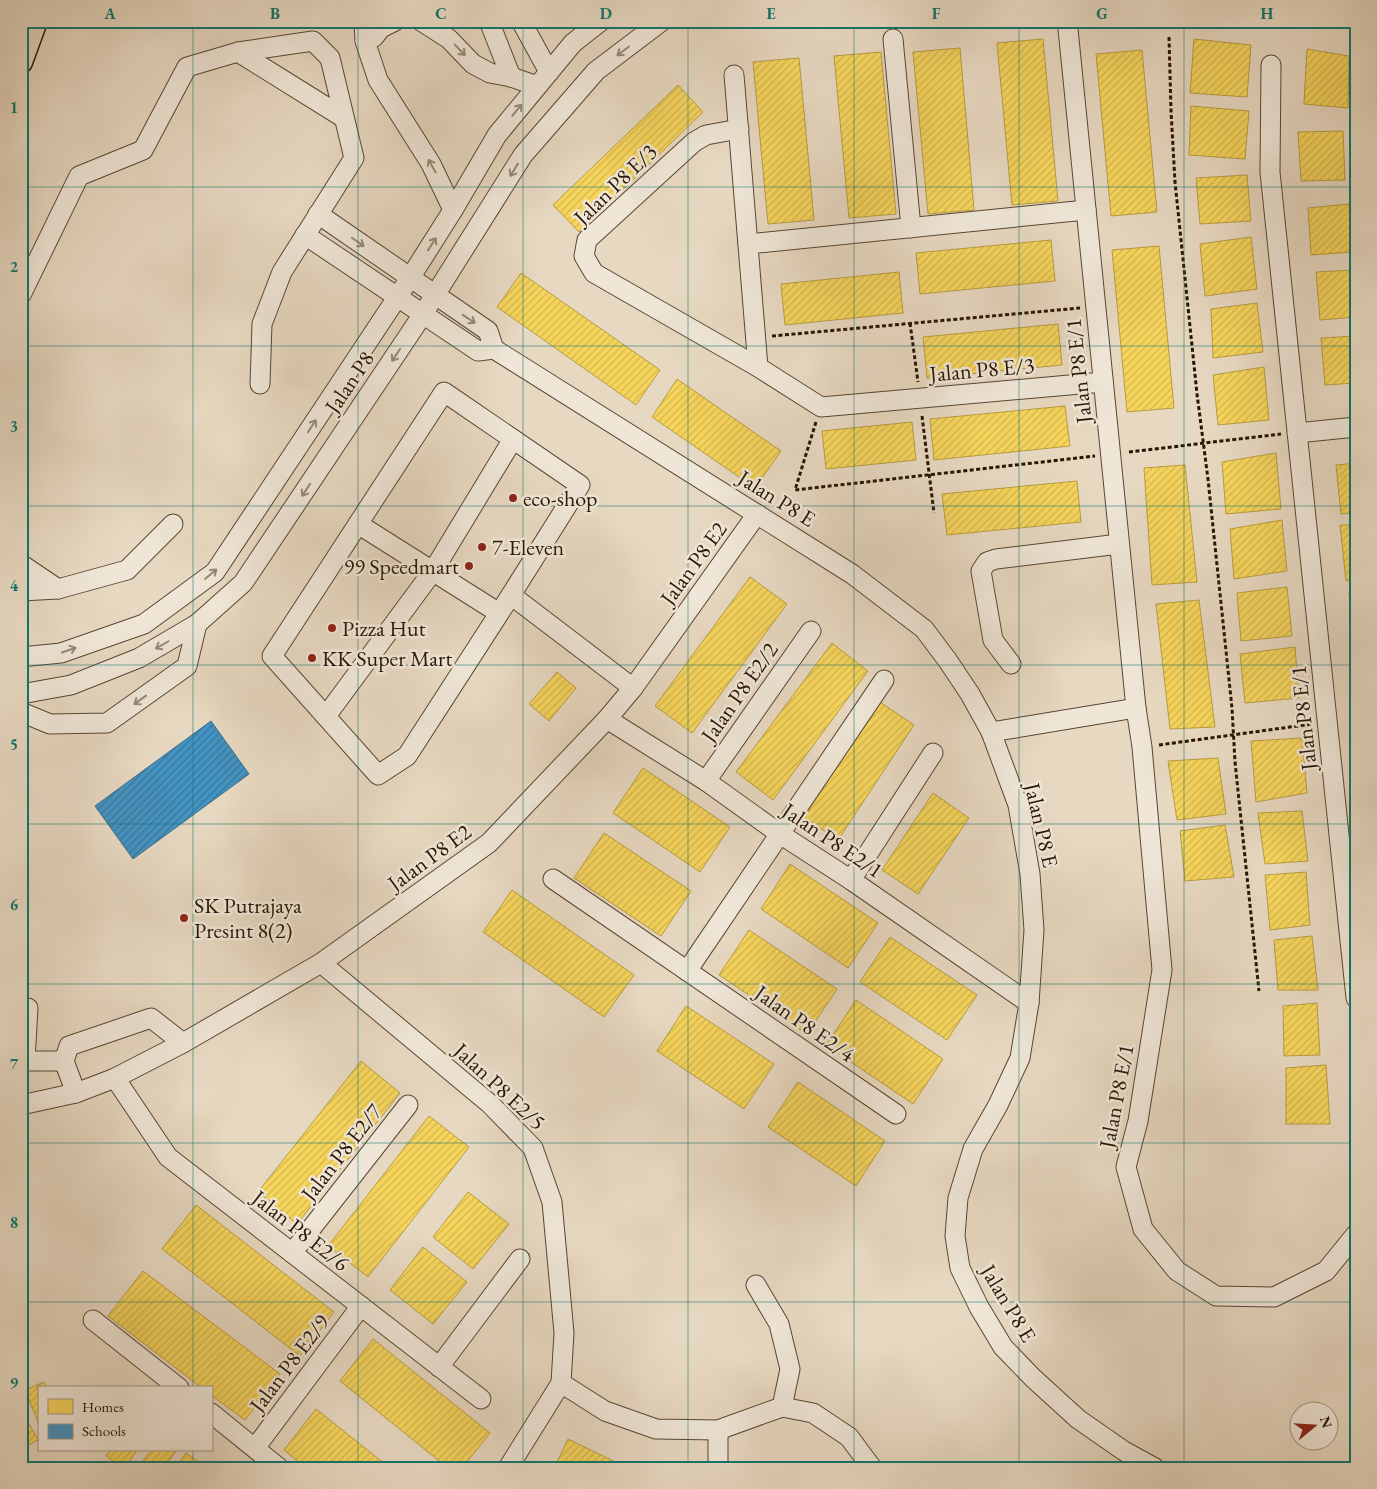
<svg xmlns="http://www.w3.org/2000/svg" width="1377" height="1489" viewBox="0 0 1377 1489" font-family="'EB Garamond',serif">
  <defs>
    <pattern id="homes-hatch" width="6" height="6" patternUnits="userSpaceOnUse" patternTransform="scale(1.25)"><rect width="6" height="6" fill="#f6d55c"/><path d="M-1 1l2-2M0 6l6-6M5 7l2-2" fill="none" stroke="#d3b64e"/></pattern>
    <pattern id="schools-hatch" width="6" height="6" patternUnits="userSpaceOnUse" patternTransform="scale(1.25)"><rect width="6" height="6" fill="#4393c3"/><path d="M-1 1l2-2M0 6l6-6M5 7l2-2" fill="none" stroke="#38779c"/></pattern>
  </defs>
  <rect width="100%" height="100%" fill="#e7d8c1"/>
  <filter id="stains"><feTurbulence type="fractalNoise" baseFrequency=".004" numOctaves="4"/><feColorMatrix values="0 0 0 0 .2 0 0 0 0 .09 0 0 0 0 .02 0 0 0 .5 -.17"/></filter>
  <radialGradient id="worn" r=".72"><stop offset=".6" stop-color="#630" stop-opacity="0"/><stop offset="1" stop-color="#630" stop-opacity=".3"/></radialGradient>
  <g fill="url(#homes-hatch)" stroke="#b89c41">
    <polygon points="1043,39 1058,201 1012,205 997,43"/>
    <polygon points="1194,39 1251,45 1247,97 1190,93"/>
    <polygon points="960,48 974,210 928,214 913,52"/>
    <polygon points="1307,49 1349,56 1348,108 1304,104"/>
    <polygon points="1142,50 1157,212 1111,216 1096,54"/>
    <polygon points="881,52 896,214 849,218 834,56"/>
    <polygon points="799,58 814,220 768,224 753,62"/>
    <polygon points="678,85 703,112 579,232 553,205"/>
    <polygon points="1191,106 1249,111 1245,159 1189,155"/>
    <polygon points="1343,131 1345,180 1301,181 1298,132"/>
    <polygon points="1247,175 1251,221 1200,224 1196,178"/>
    <polygon points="1349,204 1353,252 1311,255 1308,208"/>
    <polygon points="1251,237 1257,289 1205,296 1200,244"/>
    <polygon points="1051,240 1055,281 920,294 916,253"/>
    <polygon points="1159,246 1174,408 1127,412 1112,250"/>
    <polygon points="1353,270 1356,298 1356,317 1320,320 1316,272"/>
    <polygon points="899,272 903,313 785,325 781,284"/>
    <polygon points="521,273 660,370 636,405 497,307"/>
    <polygon points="1257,303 1263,352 1213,358 1211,309"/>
    <polygon points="1058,324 1062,365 927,378 923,337"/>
    <polygon points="1356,336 1356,383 1325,385 1321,338"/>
    <polygon points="1264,367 1269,420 1218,425 1213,375"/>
    <polygon points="677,379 781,451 755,488 652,417"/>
    <polygon points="1065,406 1070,446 934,460 930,419"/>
    <polygon points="912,422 916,460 826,469 822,431"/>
    <polygon points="1276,453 1281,509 1226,514 1222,462"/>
    <polygon points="1356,463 1356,513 1341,514 1336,465"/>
    <polygon points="1185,465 1197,582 1152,585 1144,468"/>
    <polygon points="1077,481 1081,522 947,535 942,494"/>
    <polygon points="1282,520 1287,571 1234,579 1230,529"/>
    <polygon points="1340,525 1356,525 1356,580 1346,581"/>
    <polygon points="750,577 787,604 692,733 655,706"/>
    <polygon points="1287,587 1292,636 1241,641 1237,593"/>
    <polygon points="1356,591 1356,642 1353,642 1349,592"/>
    <polygon points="1199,600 1215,727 1170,729 1156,604"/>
    <polygon points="832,643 868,671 773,800 736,772"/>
    <polygon points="1295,647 1299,698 1245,703 1240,654"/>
    <polygon points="557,672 576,688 549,721 529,704"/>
    <polygon points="880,702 914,725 838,840 804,817"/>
    <polygon points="1302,738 1307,793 1256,802 1251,741"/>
    <polygon points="1218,758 1226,814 1177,820 1168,761"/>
    <polygon points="643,768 730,827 700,872 613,813"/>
    <polygon points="933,793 969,818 918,894 882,870"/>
    <polygon points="1302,811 1308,861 1265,864 1258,813"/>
    <polygon points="1225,825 1234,877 1185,881 1180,831"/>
    <polygon points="604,833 691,891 661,936 574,878"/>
    <polygon points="790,864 878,923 848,968 761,909"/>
    <polygon points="1306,872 1310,925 1270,930 1265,875"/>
    <polygon points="512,890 634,975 604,1017 483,932"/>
    <polygon points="749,930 837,989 807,1034 719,975"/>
    <polygon points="1312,936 1318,990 1278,990 1274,940"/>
    <polygon points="890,937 977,995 947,1040 860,982"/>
    <polygon points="856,1000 943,1059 913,1104 826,1045"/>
    <polygon points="1317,1003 1320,1055 1284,1056 1283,1006"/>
    <polygon points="686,1006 774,1064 744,1109 657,1051"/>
    <polygon points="361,1061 400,1093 297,1224 258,1192"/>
    <polygon points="1326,1065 1330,1124 1286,1124 1286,1068"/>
    <polygon points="798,1082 885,1141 856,1186 768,1127"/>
    <polygon points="429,1116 469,1147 368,1277 328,1246"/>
    <polygon points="468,1192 509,1224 473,1269 433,1237"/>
    <polygon points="196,1205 334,1312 300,1356 162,1249"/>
    <polygon points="423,1247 467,1282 433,1324 390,1290"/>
    <polygon points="143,1271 280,1374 245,1420 211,1395 211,1388 202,1388 108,1316"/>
    <polygon points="373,1339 490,1433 462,1468 448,1468 340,1381"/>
    <polygon points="44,1382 46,1388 39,1388 39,1424 25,1390"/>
    <polygon points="21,1409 38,1440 21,1449"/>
    <polygon points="316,1409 390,1468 306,1468 284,1450"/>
    <polygon points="568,1439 628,1468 554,1468"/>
    <polygon points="111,1450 137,1450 125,1468 123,1468 106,1456"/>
    <polygon points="151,1450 177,1450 163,1468 138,1468"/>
    <polygon points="186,1453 205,1467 204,1468 175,1468"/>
  </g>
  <polygon fill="url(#schools-hatch)" stroke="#3b6e89" points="211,721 249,774 133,859 95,806"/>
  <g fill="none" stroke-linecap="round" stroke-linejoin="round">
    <g stroke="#584632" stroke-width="21">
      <g id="minor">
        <polyline points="364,21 365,41"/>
        <polyline points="395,21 381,28 374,37 365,41 378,80 431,164 453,210"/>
        <polyline points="421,21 449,39 473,64 490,73 511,77 537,86"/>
        <polyline points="489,21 511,77"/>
        <polyline points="521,21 549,72"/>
        <polyline points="1068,29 1136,708 1142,747 1162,970 1138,1121 1126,1167 1143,1229 1177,1271 1216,1296 1274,1297 1326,1271 1356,1234"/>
        <polyline points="893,39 911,228"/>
        <polyline points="238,52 344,118"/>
        <polyline points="1271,65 1270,172 1356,998"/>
        <polyline points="734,75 758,367"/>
        <polyline points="739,129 706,135 694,142 587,240 584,256 594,273 758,367 821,407 1103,382"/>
        <polyline points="318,214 488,331 494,349"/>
        <polyline points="305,235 478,351 494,349"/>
        <polyline points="748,244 1086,210"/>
        <polyline points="21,295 79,176 143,150 187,67 238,52 313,41 330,58 354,158 282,272 262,324 260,384"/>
        <polyline points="494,349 852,574 924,629 948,661 970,694 991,732 1018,805 1030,874 1034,930 1029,1003 1020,1058 998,1105 973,1149 958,1198 955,1236 960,1268 979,1307 1003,1347 1033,1378 1078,1419 1124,1451 1155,1468"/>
        <polygon points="444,392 580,485 511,595 407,756 378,775 272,656"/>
        <polyline points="1297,433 1356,427"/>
        <polyline points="358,524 499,613"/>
        <polyline points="21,564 58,589"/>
        <polyline points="21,591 58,589 127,570 173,524"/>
        <polyline points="511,595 633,688"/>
        <polyline points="21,657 61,653 144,624 215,572 410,278 453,210 497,135 573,43 601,21"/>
        <polyline points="1011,664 993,640 981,571 987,562 996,559 1119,544"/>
        <polyline points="21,694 71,685 139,658 197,624 243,583 423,314 523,155 596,71 662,21"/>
        <polyline points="21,712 50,724 107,723 187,666 197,624"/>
        <polyline points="326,716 433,571 513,439"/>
        <polyline points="607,719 706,781 780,834 851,880 1029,1003"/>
        <polyline points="991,732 1136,708"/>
        <polyline points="706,781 811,631"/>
        <polyline points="553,879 896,1114"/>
        <polyline points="851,880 933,753"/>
        <polyline points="321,963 490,1104 533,1148 552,1202 564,1333 561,1383"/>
        <polyline points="687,971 884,680"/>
        <polyline points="28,1008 25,1061 64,1061"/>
        <polyline points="115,1078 168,1157 481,1399"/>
        <polyline points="76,1093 64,1061 69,1046 151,1018 183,1043"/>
        <polyline points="21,1105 76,1093 115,1078 183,1043 321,963 489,843 607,719 633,688 757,514"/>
        <polyline points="292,1253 408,1105"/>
        <polyline points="93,1320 179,1388"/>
        <polyline points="439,1367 520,1259"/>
        <polyline points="561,1383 605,1411 656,1429 718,1430 782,1407 790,1369 779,1324 756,1285"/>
        <polyline points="782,1407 813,1413 849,1437 872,1468"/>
        <polyline points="211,1413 279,1468"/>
        <polyline points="255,1448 361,1306"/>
        <polyline points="508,1468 561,1383"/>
        <polyline points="718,1468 718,1430"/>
      </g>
    </g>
    <g stroke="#281602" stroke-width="25">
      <polyline id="major" points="21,62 36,21"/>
    </g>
    <g stroke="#281602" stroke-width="3" stroke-dasharray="4 2.5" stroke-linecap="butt">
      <polyline points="1169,37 1171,111 1175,182 1197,394 1208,479 1232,708 1235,762 1259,991"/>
      <polyline points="910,323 918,382"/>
      <polyline points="772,336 1080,308"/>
      <polyline points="922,416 934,513"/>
      <polyline points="816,422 795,490 1095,456"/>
      <polyline points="1129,452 1281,434"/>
      <polyline points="1159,745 1312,724"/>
    </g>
    <use href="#minor" stroke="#efe6d7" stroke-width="19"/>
    <use href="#major" stroke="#e7d8c1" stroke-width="22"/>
  </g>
  <defs><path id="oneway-shaft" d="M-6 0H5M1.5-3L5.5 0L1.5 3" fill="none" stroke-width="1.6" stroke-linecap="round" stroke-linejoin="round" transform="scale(1.25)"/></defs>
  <g stroke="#958877">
    <use href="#oneway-shaft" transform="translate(460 50) rotate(46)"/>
    <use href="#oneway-shaft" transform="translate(623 51) rotate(143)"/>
    <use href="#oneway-shaft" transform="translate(517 110) rotate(-51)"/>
    <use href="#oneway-shaft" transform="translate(432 166) rotate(-119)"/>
    <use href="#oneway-shaft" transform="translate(514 170) rotate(122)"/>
    <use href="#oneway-shaft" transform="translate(358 242) rotate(35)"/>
    <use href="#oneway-shaft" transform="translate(432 244) rotate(-58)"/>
    <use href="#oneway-shaft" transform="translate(469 319) rotate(34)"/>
    <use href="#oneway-shaft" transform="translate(396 355) rotate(124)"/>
    <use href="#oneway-shaft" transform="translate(312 426) rotate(-57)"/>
    <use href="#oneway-shaft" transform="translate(306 490) rotate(124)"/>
    <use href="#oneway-shaft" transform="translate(211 574) rotate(-40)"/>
    <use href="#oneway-shaft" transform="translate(162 645) rotate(150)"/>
    <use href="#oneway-shaft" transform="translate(69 650) rotate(-19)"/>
    <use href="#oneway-shaft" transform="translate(140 700) rotate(144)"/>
  </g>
  <path fill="none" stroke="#0f766e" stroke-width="1" stroke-opacity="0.55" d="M193,21V1388M358,21V1468M523,21V1468M688,21V1468M854,21V1468M1019,21V1468M1184,21V1468M21,187H1356M21,346H1356M21,506H1356M21,665H1356M21,824H1356M21,984H1356M21,1143H1356M21,1302H1356M193,1450V1468"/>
  <g fill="#8f2418" stroke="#efe6d7" stroke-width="2">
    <circle cx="513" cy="498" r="5"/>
    <circle cx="482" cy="547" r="5"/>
    <circle cx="469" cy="566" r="5"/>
    <circle cx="332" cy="628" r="5"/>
    <circle cx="312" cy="658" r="5"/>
    <circle cx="184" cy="918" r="5"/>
  </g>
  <g text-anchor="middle" stroke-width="5" stroke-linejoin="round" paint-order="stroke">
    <g font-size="22" fill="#281602" stroke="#efe6d7">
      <text transform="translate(615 184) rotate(-44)" y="8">Jalan P8 E/3</text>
      <text transform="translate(982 369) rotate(-5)" y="8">Jalan P8 E/3</text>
      <text transform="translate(1078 371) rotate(-96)" y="8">Jalan P8 E/1</text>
      <text transform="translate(349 382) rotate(-56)" y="8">Jalan P8</text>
      <text transform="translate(777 498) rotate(32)" y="8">Jalan P8 E</text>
      <text transform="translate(693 563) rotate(-54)" y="8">Jalan P8 E2</text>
      <text transform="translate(739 692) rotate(-55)" y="8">Jalan P8 E2/2</text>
      <text transform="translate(1303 718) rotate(-96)" y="8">Jalan P8 E/1</text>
      <text transform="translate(1042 825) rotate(77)" y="8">Jalan P8 E</text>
      <text transform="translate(833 840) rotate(34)" y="8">Jalan P8 E2/1</text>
      <text transform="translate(429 857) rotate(-36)" y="8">Jalan P8 E2</text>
      <text transform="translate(805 1023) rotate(35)" y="8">Jalan P8 E2/4</text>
      <text transform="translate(500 1086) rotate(43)" y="8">Jalan P8 E2/5</text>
      <text transform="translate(1116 1096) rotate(-79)" y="8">Jalan P8 E/1</text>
      <text transform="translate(341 1152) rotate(-52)" y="8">Jalan P8 E2/7</text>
      <text transform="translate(301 1230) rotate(38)" y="8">Jalan P8 E2/6</text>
      <text transform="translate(1009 1303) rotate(59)" y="8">Jalan P8 E</text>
      <text transform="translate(289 1363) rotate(-53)" y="8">Jalan P8 E2/9</text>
    </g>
    <g font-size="22" fill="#281602" stroke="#efe6d7" text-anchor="start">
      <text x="523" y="506">eco-shop</text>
      <text x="492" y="555">7-Eleven</text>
      <text x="459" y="574" text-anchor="end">99 Speedmart</text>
      <text x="342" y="636">Pizza Hut</text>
      <text x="322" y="666">KK Super Mart</text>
      <text x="194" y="913">SK Putrajaya<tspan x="194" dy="25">Presint 8(2)</tspan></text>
    </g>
  </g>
  <rect width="1377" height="1489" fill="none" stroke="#e7d8c1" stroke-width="55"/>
  <rect x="38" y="1386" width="175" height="65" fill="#efe6d7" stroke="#9f9382"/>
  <rect x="48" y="1399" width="25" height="15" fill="#f6d55c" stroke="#9f9382"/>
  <text x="82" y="1412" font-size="15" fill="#281602">Homes</text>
  <rect x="48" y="1424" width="25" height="15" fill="#4393c3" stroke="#9f9382"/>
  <text x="82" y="1436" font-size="15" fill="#281602">Schools</text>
  <g transform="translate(1314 1426) rotate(72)"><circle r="24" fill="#efe6d7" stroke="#9f9382"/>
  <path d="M0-4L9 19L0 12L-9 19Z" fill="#8f2418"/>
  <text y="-8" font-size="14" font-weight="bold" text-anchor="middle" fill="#281602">N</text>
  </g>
  <rect x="28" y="28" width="1322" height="1434" fill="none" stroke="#0f766e" stroke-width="2"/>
  <g font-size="16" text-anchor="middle" font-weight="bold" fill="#0f766e">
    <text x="110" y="19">A</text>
    <text x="275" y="19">B</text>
    <text x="441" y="19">C</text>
    <text x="606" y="19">D</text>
    <text x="771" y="19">E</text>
    <text x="936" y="19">F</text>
    <text x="1102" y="19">G</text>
    <text x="1267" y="19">H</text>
    <text x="14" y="113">1</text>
    <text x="14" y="272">2</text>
    <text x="14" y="432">3</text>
    <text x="14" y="591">4</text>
    <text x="14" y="750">5</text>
    <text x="14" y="910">6</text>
    <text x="14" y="1069">7</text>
    <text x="14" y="1228">8</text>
    <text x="14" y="1388">9</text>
  </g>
  <rect width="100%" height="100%" filter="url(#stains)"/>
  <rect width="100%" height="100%" fill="url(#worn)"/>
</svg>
